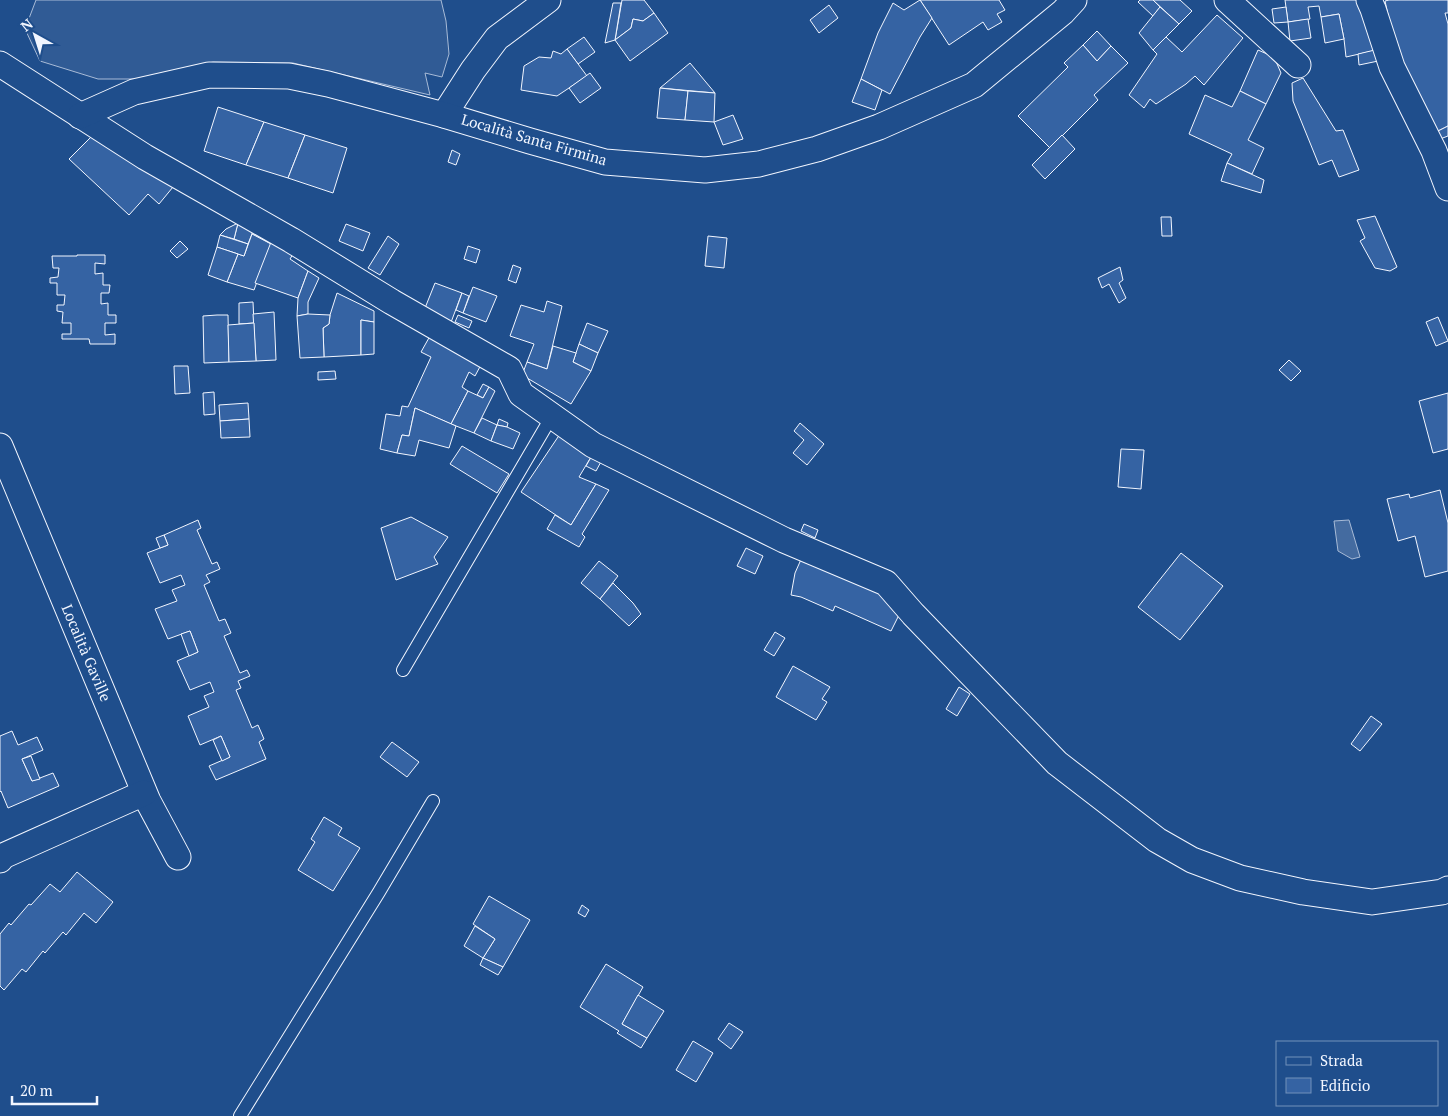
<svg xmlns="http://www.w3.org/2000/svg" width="1448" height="1116" viewBox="0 0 1448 1116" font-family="'PT Serif',serif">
  <rect width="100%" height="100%" fill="#1f4e8c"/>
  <polygon fill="#305b95" stroke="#a8bbd7" points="36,0 441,0 446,21 449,54 442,77 425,73 430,95 293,63 213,62 139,79 98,79 40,61 25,29"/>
  <polygon fill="#446ba0" stroke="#a8bbd7" points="1349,520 1360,557 1352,559 1338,551 1334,521"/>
  <g fill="#3563a3" stroke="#f2f6ff">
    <polygon points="622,0 644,0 654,13 643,21 633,19 631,28 615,40"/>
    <polygon points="920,0 999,0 1005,10 997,14 1002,22 988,30 983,22 949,45"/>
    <polygon points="920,0 932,18 920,37 890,94 861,79 878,33 893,3 904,10"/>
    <polygon points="1140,0 1153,0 1160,7 1153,16 1138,2"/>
    <polygon points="1153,0 1180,0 1192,11 1179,24"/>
    <polygon points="1285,0 1357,0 1377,50 1346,57 1344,39 1339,14 1321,17 1319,6 1308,7 1310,19 1288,22"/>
    <polygon points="1389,0 1448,0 1448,13 1445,13 1448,24 1448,126 1436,132 1397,55 1385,1"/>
    <polygon points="613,3 621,3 615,40 605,43"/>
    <polygon points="829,5 838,18 819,33 810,20"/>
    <polygon points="1160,7 1179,24 1153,50 1139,33"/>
    <polygon points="1286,7 1288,22 1274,23 1272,9"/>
    <polygon points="654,13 668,33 630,61 615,40 631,28 633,19 643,21"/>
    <polygon points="1339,14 1344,39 1325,43 1321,17"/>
    <polygon points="1217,15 1243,38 1204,85 1195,76 1186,84 1156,104 1150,99 1144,108 1129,95 1157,54 1153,50 1166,37 1182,52"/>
    <polygon points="1308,19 1311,38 1290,41 1288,22"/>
    <polygon points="1097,31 1111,46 1097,61 1083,45"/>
    <polygon points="584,37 595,52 578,64 567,49"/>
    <polygon points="1083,45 1097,61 1111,46 1128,63 1094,95 1098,100 1050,148 1018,116 1068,67 1064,63"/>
    <polygon points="567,49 587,76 557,96 521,90 524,66 539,57 551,58 553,51 561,54"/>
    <polygon points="1379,49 1383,60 1359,65 1358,54"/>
    <polygon points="1258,50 1274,57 1281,73 1266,104 1240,91"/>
    <polygon points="690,63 715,93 660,88"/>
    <polygon points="590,73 601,88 580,103 569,88"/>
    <polygon points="1303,78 1336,131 1343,130 1359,170 1339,177 1332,160 1319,165 1293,101 1292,83"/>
    <polygon points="861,79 882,90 875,110 852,102"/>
    <polygon points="660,88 688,91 685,120 657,118"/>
    <polygon points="688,91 715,93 714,122 685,120"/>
    <polygon points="1240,91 1266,104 1248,140 1264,148 1252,174 1227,163 1232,154 1189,134 1205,95 1232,107"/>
    <polygon points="218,107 264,122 246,165 204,151"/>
    <polygon points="733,115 743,139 723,145 714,122"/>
    <polygon points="264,122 305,135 288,178 246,165"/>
    <polygon points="1448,126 1448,136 1440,139 1436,132"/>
    <polygon points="99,129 173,187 159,204 148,194 129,215 69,159"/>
    <polygon points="305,135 347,148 333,193 288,178"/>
    <polygon points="1062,135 1075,149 1045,179 1032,165"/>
    <polygon points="452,150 460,154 456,165 448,162"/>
    <polygon points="1227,163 1264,180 1261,193 1221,181"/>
    <polygon points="1375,216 1397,267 1390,271 1375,268 1360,241 1365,238 1357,220"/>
    <polygon points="1161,217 1171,217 1172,236 1162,236"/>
    <polygon points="238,223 254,229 248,244 234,239"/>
    <polygon points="238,223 234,239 220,235 226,229"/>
    <polygon points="346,224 370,233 363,251 339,241"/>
    <polygon points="254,229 273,237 271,244 252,234"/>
    <polygon points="252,234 271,244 254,290 227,282 238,254 244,256"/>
    <polygon points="220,235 248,244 244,256 217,247"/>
    <polygon points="388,236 399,244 380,275 368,268"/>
    <polygon points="708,236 727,238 724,268 705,266"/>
    <polygon points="273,237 295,251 290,259 308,271 298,298 255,283"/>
    <polygon points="180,241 188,249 177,258 170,251"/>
    <polygon points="468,246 480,250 476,263 464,259"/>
    <polygon points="217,247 238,254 227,282 208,275"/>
    <polygon points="77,255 105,255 105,264 95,263 95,274 103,273 103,285 110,285 109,293 101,293 101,304 108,303 108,315 116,315 116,323 105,323 105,335 115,334 115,344 90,344 89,339 62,339 62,334 71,334 71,323 62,323 63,312 57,311 57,305 64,305 65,295 57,295 57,283 50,283 50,278 58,277 59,268 53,268 52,256 77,256"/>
    <polygon points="513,265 521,268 516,283 508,280"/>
    <polygon points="1120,267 1123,280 1119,283 1126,298 1119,303 1109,284 1102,288 1098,278"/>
    <polygon points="308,271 319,278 308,302 308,314 297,316 298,298"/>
    <polygon points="435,283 462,293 450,325 423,313"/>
    <polygon points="473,287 497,296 486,322 463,313"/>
    <polygon points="337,293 374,311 374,322 361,320 361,355 324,357 323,328 329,324 330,315"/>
    <polygon points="462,293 469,296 463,313 456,310"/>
    <polygon points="547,301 562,306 547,369 527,362 534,344 510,336 521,305 544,312"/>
    <polygon points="253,302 254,323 239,324 239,303"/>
    <polygon points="274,312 276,360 256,361 253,314"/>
    <polygon points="308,314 330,315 329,324 323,328 324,357 300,358 297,316"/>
    <polygon points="217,315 228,315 229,362 204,363 203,316"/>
    <polygon points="458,315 472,321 469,328 455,322"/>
    <polygon points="1438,317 1448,341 1436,346 1426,322"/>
    <polygon points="361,320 374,322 374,354 361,355"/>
    <polygon points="254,323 256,361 229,362 228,325"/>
    <polygon points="587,323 608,331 598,353 579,344"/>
    <polygon points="430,336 483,361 475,376 469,372 462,387 468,391 451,424 415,408 409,436 402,435 397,453 380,449 386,414 400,416 402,406 408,407 431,357 421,352"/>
    <polygon points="579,344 598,353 591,371 573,362"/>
    <polygon points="553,346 576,353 573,362 591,371 571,404 522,375 527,362 547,369"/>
    <polygon points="1289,360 1301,371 1291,381 1279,370"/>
    <polygon points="174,366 188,366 190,393 175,394"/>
    <polygon points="335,371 336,379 318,380 318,372"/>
    <polygon points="483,384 489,387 483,398 477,395"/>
    <polygon points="489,387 495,391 474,433 451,424 468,391 483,398"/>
    <polygon points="214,392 215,414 204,415 203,393"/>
    <polygon points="1448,393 1448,449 1433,453 1419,401"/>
    <polygon points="248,403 249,419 220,421 219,405"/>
    <polygon points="415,408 456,426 449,448 419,440 415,456 397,453 402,435 409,436"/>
    <polygon points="482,418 497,425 491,441 474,433"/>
    <polygon points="249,419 250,437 221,438 220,421"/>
    <polygon points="499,419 508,423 507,427 497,425"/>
    <polygon points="800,423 824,444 807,465 793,453 804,440 794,431"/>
    <polygon points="497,425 507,427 520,433 513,449 491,441"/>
    <polygon points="560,434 594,452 579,477 596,484 571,525 521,492"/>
    <polygon points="462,446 509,474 497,493 450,464"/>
    <polygon points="1121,449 1144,450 1141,489 1118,487"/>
    <polygon points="594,452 603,458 596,471 586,466"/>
    <polygon points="596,484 609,490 582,534 585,537 579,547 547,529 555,515 571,525"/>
    <polygon points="1440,490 1448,523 1448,571 1425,577 1415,536 1398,541 1387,499 1409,494 1410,498"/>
    <polygon points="411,517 448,537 434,557 438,564 396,580 381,528"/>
    <polygon points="198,520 201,528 197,530 212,564 217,562 220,569 206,575 210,582 204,585 219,621 225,619 231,633 224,636 240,673 247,670 250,676 238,681 241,688 236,690 252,728 258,725 264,739 259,742 266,759 216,780 209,766 230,757 221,736 200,745 188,716 209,707 204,696 214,692 210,682 190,690 177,661 198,652 190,631 168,639 155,609 177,601 172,590 185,585 181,575 160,583 147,553 168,545 164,535"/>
    <polygon points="804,524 818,530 815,538 801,531"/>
    <polygon points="164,535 168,545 160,548 156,538"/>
    <polygon points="746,548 763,556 755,574 737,566"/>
    <polygon points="1181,553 1223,586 1180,640 1138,607"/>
    <polygon points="803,555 884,593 900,613 891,631 835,606 833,611 801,597 791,595 795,573"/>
    <polygon points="599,561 618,576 600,599 581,583"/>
    <polygon points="613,583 633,603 641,614 629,626 600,599"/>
    <polygon points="190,631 198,652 189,656 181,634"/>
    <polygon points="775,632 785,638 774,656 764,650"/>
    <polygon points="793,666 830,687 822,699 827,702 816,720 776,697"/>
    <polygon points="959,687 970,694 957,716 946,709"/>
    <polygon points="1371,716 1382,724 1360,751 1351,744"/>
    <polygon points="12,731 18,745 37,737 43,750 22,759 32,781 53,773 59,786 8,808 1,791 0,792 0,736"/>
    <polygon points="221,736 230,757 222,761 213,740"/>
    <polygon points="392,742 419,762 407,777 380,757"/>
    <polygon points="31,756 40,779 32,781 22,759"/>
    <polygon points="324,817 342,828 338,835 360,848 333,891 298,870 315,842 311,839"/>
    <polygon points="77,872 113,902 96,923 84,913 66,935 63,932 45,953 43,951 26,972 22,969 4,990 0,986 0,934 9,923 11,925 29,904 31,905 50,884 60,892"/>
    <polygon points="489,896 530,920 503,967 483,958 495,939 473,924"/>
    <polygon points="582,905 589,910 585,917 578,913"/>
    <polygon points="475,926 495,939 483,958 464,946"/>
    <polygon points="483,958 503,967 498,975 480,965"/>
    <polygon points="606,964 643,987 622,1024 647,1038 641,1048 617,1033 619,1031 580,1007"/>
    <polygon points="638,995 664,1011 647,1038 622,1024"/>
    <polygon points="729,1023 743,1032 731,1049 718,1039"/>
    <polygon points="693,1041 713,1053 696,1082 676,1070"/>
  </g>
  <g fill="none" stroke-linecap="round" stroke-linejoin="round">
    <g stroke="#f2f6ff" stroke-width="14">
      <g id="lane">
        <polyline points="403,670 552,416"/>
        <polyline points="240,1116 379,892 433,801"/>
      </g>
    </g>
    <g stroke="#f2f6ff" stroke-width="27">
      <g id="street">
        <polyline points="1227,0 1298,65"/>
        <polyline points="1369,0 1373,9 1392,67 1434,151 1448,188"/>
        <polyline points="0,64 145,157 291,240 392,302 509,369 521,394 593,445 784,540 886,583 913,614 1057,763 1157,840 1192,860 1240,878 1303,892 1372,902 1442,892 1448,889"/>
        <polyline points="444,115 473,70 497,38 548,0"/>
        <polyline points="80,116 134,92 209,75 289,76 328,84 444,115 530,141 605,162 705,170 759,164 817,149 879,127 974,85 1063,12 1074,0"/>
        <polyline points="0,446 148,801 178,857"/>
        <polyline points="0,860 3,856 144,793"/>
      </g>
    </g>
    <use href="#lane" stroke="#1f4e8c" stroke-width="12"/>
    <use href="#street" stroke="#1f4e8c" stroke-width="25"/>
  </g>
  <g text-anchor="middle" stroke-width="4" stroke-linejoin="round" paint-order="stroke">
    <g font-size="15" fill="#f2f6ff" stroke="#1f4e8c">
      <text transform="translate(534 140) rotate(16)" y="5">Località Santa Firmina</text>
      <text transform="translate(86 653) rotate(67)" y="5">Località Gaville</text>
    </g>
  </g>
  <rect x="1276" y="1041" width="162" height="65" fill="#1f4e8c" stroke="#7391ba"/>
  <rect x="1286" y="1057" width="25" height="8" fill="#1f4e8c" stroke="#7391ba"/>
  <text x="1320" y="1066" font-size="15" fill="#f2f6ff">Strada</text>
  <rect x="1286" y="1078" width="25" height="15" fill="#3563a3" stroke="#7391ba"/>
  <text x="1320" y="1091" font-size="15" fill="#f2f6ff">Edificio</text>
  <g transform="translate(35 35) rotate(321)" stroke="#1f4e8c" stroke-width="4" paint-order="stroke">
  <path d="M0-4L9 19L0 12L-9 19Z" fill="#f2f6ff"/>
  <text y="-8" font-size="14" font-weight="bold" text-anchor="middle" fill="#f2f6ff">N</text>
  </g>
  <path d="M12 1096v8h85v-8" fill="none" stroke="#f2f6ff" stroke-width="2.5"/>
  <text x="20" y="1096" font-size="15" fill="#f2f6ff" stroke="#1f4e8c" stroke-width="4" paint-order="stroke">20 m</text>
</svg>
